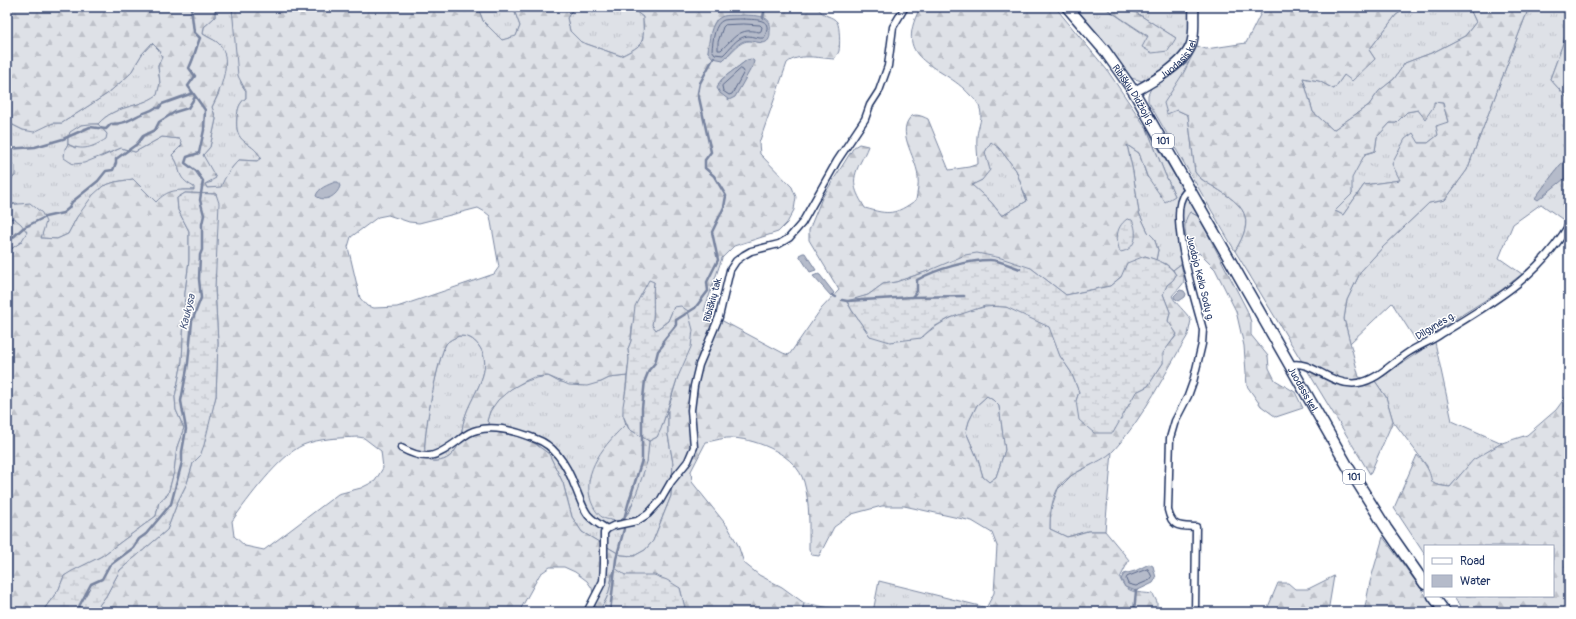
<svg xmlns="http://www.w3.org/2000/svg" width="1576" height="619" viewBox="0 0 1576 619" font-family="Pangolin,sans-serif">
  <defs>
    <pattern id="grass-tufts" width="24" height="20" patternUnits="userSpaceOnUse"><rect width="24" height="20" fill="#dee1e7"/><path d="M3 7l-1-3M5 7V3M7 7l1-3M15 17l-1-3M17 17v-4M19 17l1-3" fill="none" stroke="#bec1c9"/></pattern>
    <pattern id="forest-firs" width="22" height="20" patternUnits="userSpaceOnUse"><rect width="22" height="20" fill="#dee1e7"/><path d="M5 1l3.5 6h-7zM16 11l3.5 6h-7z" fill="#bec1c9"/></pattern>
    <pattern id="wetland-marsh" width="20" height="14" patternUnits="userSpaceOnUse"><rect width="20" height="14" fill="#dee1e7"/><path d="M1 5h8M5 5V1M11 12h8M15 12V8" fill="none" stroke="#bec1c9"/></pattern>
  </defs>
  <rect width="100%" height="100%" fill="#fff"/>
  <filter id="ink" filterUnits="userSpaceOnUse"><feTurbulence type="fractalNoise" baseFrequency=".025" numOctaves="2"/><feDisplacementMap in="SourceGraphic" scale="8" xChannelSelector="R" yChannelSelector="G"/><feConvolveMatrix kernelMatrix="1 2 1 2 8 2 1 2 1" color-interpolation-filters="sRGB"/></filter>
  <g filter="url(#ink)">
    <g fill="url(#grass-tufts)" stroke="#7c88a2">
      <path d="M215,7H232L241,84L246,91V98C239,103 238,109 237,117C234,146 251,139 261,158L258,161L239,160C231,168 225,177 221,188H207L205,184L212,182L203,155L210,147L216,119L212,107L219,93L217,42L203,34L204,27L215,17Z"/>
      <polygon points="475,7 513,7 520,26 516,37 502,40 483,21 480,13"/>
      <path d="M574,7H630L643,17C644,44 645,44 621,56L581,42L570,31L567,18Z"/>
      <path d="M1074,7H1104L1148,37L1176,38L1127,7H1189C1189,18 1190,30 1188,41C1183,61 1157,71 1142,81L1131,78L1107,45Z"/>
      <polygon points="1408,7 1469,7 1476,22 1465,36 1434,52 1405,63 1394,79 1379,91 1369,105 1333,130 1313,112 1303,78 1319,81 1334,89 1344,75 1375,59 1369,50 1396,15"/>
      <polygon points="1529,7 1569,7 1569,27 1550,79 1569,100 1569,224 1541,204 1513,224 1499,258 1522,274 1500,291 1433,333 1452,421 1502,443 1473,461 1450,487 1436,485 1430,481 1427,466 1393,421 1386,397 1375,381 1422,350 1392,303 1350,343 1344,319 1347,300 1361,271 1383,247 1429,203 1445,200 1467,170"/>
      <path d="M152,43L159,50L162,57L158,66L160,83L158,95C138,109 116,104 98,124L81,125L68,138V144L65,149L101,157L121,148L135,152L162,137L180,139L182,145L172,155C184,169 173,176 195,187L194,190H182L156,202L133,179L115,182L103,186L77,217L68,234L57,239L41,238L43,230L17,203L7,205V182L15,176L9,159H7V122L23,130L45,126L53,123H62L107,94L130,74L142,54Z"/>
      <path d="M1189,62L1184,72L1177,110L1188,115L1195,172C1199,179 1207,183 1214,187C1245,206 1256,217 1235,251L1148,101V95L1151,88Z"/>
      <polygon points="1434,102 1443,103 1448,122 1438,135 1428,143 1419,143 1401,180 1364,185 1343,215 1335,211 1352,194 1351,178 1365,154 1375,151 1377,137 1390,123 1396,123 1407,112 1418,110 1425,118"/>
      <polygon points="1147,129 1199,217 1190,212 1185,234 1192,255 1173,270 1166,264 1156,260 1158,250 1154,238 1148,232 1139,213 1133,172 1127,145 1139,153 1147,177 1175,196 1165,174"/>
      <polygon points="991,141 999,148 1016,170 1027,201 1002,216 991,202 971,185 982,180 985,152"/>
      <path d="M459,336C468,336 473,338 479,346C495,368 473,393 466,414C461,426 463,441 454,452C448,460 440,462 430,461C428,458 426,455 425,453C422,440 438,356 446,344C449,340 454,338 459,336Z"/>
      <path d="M548,376L559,382H601L609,378L627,376L623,415L626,424C609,441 595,458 589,481L611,520L619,521L624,518L630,511L647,461L649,441L657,437L668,410V435L673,463L671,496L653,541L645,550L634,556L621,555L582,532L572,517L563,483L549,454L534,443L516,436L496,432L487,421C493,394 522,379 548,376Z"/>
      <polygon points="987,396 993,400 999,406 1005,450 996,477 989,482 983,477 978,460 966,432 969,421 977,405"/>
      <polygon points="1112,452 1105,531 1087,531 1067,537 1050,529 1050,511 1058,489 1072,475 1091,465"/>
      <polygon points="879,581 988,608 984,612 873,612"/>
      <polygon points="804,603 851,612 802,612"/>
    </g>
    <g fill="url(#forest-firs)" stroke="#7c88a2" fill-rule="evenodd">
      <path d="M7,7H215V17L204,27L203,34C207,37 213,39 217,42C235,56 220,91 212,107L216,119L210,147L203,155L216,178L205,184L207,188L221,187C225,176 231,168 239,160L257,161L261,158C251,139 234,146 237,117C238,109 239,103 246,98V91L238,76L232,7H475L480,13L483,21L502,40L516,36L520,26L513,7H574L567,18L570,31L581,42L621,56C645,44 644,44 643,17L630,7H817C824,18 832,15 837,22C840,26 840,46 839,51C838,54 836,56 834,59C819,58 798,53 787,63L759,143L760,154L792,187L796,197L794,210L787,223L778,232L734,246L722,258L704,311L783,353L789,355L821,309L839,290L809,240V230L822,198L854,147L859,144L868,146C866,152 863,157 860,163C850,182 855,191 865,208C889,215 895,215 916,200C917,193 919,185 918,178C918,160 897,135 909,119C913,112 922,116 928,119L949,170L969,167L978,164C978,155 976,145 977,136C978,126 984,117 979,106C978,102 973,98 970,95C942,63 891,64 920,8L921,7H1055L1107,70L1147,129L1165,174L1175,196L1165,202L1147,176L1139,153L1127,145L1133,172L1139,213L1148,232L1154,238L1158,250L1156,260L1145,256L1110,286L1066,295L1031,268L928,271L896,282L883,284L868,295L847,302C853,314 862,324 870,336L921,338C942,319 976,303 1005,307C1016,308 1038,321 1050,327L1060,356L1071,372L1079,392L1076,401L1127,407L1136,392L1148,386L1163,363L1162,353L1177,335L1168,321L1170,312L1163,294L1167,285L1173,280L1176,275L1173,270L1181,264C1182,271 1187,281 1181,286C1178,290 1175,292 1172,296C1175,303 1186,312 1191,320L1188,335C1165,373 1144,417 1114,450C1099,466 1068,470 1057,490C1051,503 1050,515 1050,529L1067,537L1088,531H1105L1129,560L1120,578C1126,594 1138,592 1153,594L1157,602V612H984L994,593L997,546L992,533L972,521L904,506H882L852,514L834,527L819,556L812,555L809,549C809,527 810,503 804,482C796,455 759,440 733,438C725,437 714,441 706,442L691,471L692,482L728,527L738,545L744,563L759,575L782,587L804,603L802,612H686L680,588L638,576L612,574C611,586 609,596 602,606L604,612H596L592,588L587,581L575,572L564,567H550L540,574L519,612H94L106,596L120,570L167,530L178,501L187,483L193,463L200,456L216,396L218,343L215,288L216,194L185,193L177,198L178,210L189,231V260L185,293L182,362L175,397L176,410L184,428L177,447L174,472L168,494L159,502L156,516L102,556L64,576L59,589L42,612H7V254L11,249L21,242L15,218L7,220V205L30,203L42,213L46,222L41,238L57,239L68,234L77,217L93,195L103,186L115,182L133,179L156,202C168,189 177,190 194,190V187C173,176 184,169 172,155L182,145L180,139L162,137L135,152L121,148L84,163L73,164L64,158L65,149L68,144L75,148L107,134L98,124C116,104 138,109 157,95L160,83L158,66L162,57L159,50L152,43L142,54L130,74L107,94L62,123H53L34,132L23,130L7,122ZM716,20L762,43C741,36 738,47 723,60L708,52L713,26ZM747,60L753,65L748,72L718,84L722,79ZM991,142L999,148L1016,170L1027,201L1002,216L991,202L972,185L982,180L990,170L985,152ZM478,208L485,212L490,216L499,267L494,274L397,307L374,308L367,306L360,298L348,247L351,237L378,217L388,215L409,222L419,223ZM654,282C652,296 655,310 652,325L656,330L668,321L674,307L677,379L668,410V435L673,463L671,496L653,541L645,550L634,556L621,555L582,532L572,517L563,483L549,454L534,443L516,436L496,432L487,421L490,411L498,400L511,389L525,381L534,377L548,376L569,385L587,386L601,382L609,378L627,376L629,359L628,349L631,341L632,326ZM459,336C468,336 473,338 479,346C495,368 473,393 466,414C461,426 463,441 454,452C448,460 440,462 430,461C428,458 426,455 425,453C422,440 438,356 446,344C449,340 454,338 459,336ZM987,396L993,400L999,406L1005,450L996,477L989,482L983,477L978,460L966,432L969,421L977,405ZM358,437L364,438L381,451L383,468L375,481L361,488L338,494L264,550L245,546L234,536L232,521C248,499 279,456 303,445C320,438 340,438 358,437Z"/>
      <polygon points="1104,7 1127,7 1176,38 1168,51 1152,53 1142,47 1148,36"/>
      <path d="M1264,7H1408L1396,15L1369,50L1375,59L1352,81L1344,75L1334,89L1319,81L1303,78L1313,112L1333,130L1369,105L1379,91L1394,79L1405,63L1434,52L1465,36L1476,22L1469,7H1529L1467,170L1445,200L1429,203L1383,247L1361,271L1347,300L1344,319L1359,377L1375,381L1386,397L1393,421L1370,474L1235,251C1256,217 1245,206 1214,187C1207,183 1200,179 1195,172L1188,115L1177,110L1167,114L1164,103L1184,72L1197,46L1206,49L1246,43ZM1434,102L1443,103L1448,122L1436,126L1438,135L1428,143H1419L1413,133L1405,139L1392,164L1400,180L1364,185L1343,215L1335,211L1352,194V178L1365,154L1375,151L1377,137L1390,123H1396L1407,112L1418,110L1425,119L1434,106Z"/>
      <polygon points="1569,27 1569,100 1550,79"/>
      <polygon points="7,159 15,166 15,176 7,182"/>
      <path d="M1190,212L1199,217L1247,310L1251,322V335L1268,356L1269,368L1275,380L1295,392L1303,408L1276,417L1261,406L1247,386L1244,346L1236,311L1215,269L1199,253L1192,255C1187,241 1180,225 1190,212Z"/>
      <path d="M1569,389V612H1464L1453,596H1553V546H1425V555L1394,508L1417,455C1420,459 1424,462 1426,466C1436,482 1424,484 1450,487L1473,460L1502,443L1527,435L1556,410L1567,395Z"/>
      <path d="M626,424L629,429L649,441C648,448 648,455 647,462C643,474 632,511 623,518C619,523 612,520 606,519C598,516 594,509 591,501C581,471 606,443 626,424Z"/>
      <polygon points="1383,537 1438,612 1364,612 1370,582"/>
      <polygon points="1334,576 1328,612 1266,612 1278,583 1288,583 1295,589 1308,589"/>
    </g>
    <g fill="url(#wetland-marsh)" stroke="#7c88a2">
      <path d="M90,124H98L107,134L106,139C93,147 82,152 68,144V138L70,132L81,125Z"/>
      <polygon points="185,193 216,194 219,203 215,288 218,343 216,396 204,445 200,456 193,463 187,483 178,501 167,530 120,570 106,596 94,612 42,612 59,589 64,576 72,571 102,556 156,516 159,502 168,494 174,472 177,447 184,428 176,410 175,397 182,362 185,293 189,260 189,231 178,210 177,198"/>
      <polygon points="14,218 21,224 27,232 21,242 11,249 7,254 7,220"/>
      <path d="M1127,219L1132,220C1138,232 1137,250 1120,252C1116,239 1115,228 1127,219Z"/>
      <path d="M977,253L1001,258L1031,268L1066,295L1110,286L1121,277L1127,263L1145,256C1157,260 1169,263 1176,275L1173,280L1167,285L1163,294L1170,312L1168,321L1177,334L1163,353V363L1148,386L1136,392L1113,433H1094L1079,420L1076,401L1079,392L1071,372L1060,356L1049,327L1006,307L985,306L950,318L932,328L921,338L890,342L870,336C862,324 853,314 847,301L868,295L883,284L896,282L928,271L965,255Z"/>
      <path d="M649,280L654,282C652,297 655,310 652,325L656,330L668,321L674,307L681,306L688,311L693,330L691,347L677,379L661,429L657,437L649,441L629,429L623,415V406L626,389L629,359L628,349L631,341L635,306Z"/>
      <path d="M615,568L625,575H654L667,580L680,588L686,612H604L602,606C612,593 609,581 615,568Z"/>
    </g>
    <g fill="#b5bbca" stroke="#77839f">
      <path d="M744,15C756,16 773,14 770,31C770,35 770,40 766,42C762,45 751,39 744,41C736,44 730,54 723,60L713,58L708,52C709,41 710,22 721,17C727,14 737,16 744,15Z"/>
      <polygon points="751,59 754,61 753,65 735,97 729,100 720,93 717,88 722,79 747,60"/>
      <polygon points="1569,157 1569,175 1538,200 1535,198 1560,165"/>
      <path d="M335,182H338L340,186C337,196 325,203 316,196C318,188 328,185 335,182Z"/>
      <polygon points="803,253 805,253 816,270 810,272 799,255"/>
      <polygon points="818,274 820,275 834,293 831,296 813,276"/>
      <polygon points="1180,290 1184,291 1186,294 1185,297 1179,301 1174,298 1174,296"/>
      <polygon points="1149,564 1153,566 1156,578 1153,583 1136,591 1125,587 1121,579 1124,574 1135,571"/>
    </g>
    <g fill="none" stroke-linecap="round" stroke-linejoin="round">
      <g stroke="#596789" stroke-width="1">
        <path d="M744,19C758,20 774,18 764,38C759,39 754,36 748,36C736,37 731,48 723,55L715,54L712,50C713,41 714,23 724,20C730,19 738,19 744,19Z"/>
        <path d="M744,24L760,25L762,27L761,31L759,32C740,27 734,38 721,50H718V42L723,27L725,25Z"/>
        <polygon points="741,69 743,70 744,72 732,94 729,95 723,91 722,86"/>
        <polygon points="1148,569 1152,577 1150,580 1136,586 1128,584 1126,579 1127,577"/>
      </g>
      <g stroke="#77839f" stroke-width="2.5">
        <polyline points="452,7 457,10 466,11"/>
        <polyline points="763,18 765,7"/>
        <path d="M7,149L35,147L63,139L90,127L106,129L111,124C124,124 128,121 139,115C145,112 150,112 155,108H159L162,104L193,93"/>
        <polyline points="7,243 23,228 45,217 63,213 69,208 72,202 98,181 106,171 113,170 116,163 116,159 137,144 143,136 155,130 159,122 175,112 188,108 195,97"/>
        <polyline points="832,295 836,297"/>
        <path d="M912,297L917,291V280C936,269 969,260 990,260C999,260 1011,266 1020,269"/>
        <polyline points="842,300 847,301 912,297 964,296"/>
        <polyline points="624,519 629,501 642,460 642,408 645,380 649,370 655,363 658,351 663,345 663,341 676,325 676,320 695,308 708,291 707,282 718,260 712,232 724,207 726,196 714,176 705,168 705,160 711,152 698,93 700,83 714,57"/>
        <path d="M76,612L91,584L102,579L109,566L133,548L139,539L146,534L171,504L182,462V452L186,429L181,401L188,363L192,321L201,298L199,279L200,255L202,250V224L204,215L200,200L203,181L196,171L185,163L187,157L199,153L204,130L205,110L188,86L195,76L189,68C194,58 196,48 200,38L194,32L191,7"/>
        <polyline points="610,612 616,559 624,529"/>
        <polyline points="1134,612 1136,591"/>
      </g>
      <g stroke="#1b2f5e" stroke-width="9">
        <g id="street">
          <path d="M1191,190C1189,191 1187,191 1185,193C1166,212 1197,305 1203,330L1202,344L1193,382L1188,396L1175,421L1170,438L1168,510C1172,528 1180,526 1196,527L1195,612"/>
          <path d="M1290,365C1312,359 1330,387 1358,383C1378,380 1393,362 1409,352C1420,345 1431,341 1441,334C1493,302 1536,279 1569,225"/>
          <path d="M401,448C427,462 436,457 459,440C464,436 471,431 477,430C495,425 519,432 536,439C556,446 568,468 575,487C579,496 582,507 588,515C593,521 600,525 607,529"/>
          <polyline points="587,612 603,581 604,564 604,533 607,529 613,526 637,521 648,514 660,501 671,482 688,461 694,447 691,410 694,386 699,365 719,317 730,270 736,261 744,255 751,251 779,244 789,238 802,223 837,161 865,119 870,105 879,91 888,66 893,27 905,7"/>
        </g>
      </g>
      <g stroke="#1b2f5e" stroke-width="12">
        <g id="secondary">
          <path id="s1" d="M1134,92C1152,82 1187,63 1192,42C1195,31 1193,18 1194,7"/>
        </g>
      </g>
      <g stroke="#1b2f5e" stroke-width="13">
        <g id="primary">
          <path id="s2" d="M1067,7L1105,51L1134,92L1348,467L1386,528L1425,584"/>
          <polyline points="1433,596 1445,612"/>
        </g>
      </g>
      <use href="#street" stroke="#fff" stroke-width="6"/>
      <use href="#secondary" stroke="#fff" stroke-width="9"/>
      <use href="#primary" stroke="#fff" stroke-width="10"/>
    </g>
  </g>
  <g text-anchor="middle" stroke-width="3" stroke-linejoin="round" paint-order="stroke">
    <g fill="#fff" stroke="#5f6d8e" stroke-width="1">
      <rect x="1152" y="134" width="22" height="14" rx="3"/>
      <rect x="1343" y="470" width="22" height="14" rx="3"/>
    </g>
    <g font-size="9" font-weight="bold" fill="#1b2f5e">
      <text x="1163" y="144">101</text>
      <text x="1354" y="480">101</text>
    </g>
    <g font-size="10" fill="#1b2f5e" stroke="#fff">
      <text dy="4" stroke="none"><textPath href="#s1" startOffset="57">Juodasis kel.</textPath></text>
      <text dy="4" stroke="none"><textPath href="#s2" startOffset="111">Ribiškių Didžioji g.</textPath></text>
      <text transform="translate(1201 278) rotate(76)" y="4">Juodojo Kelio Sodų g.</text>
      <text transform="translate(712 299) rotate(-75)" y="4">Ribiškių tak.</text>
      <text transform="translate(1435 325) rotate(-31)" y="4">Dilgynės g.</text>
      <text dy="4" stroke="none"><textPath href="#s2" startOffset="451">Juodasis kel.</textPath></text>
    </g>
    <g font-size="11" font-style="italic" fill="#49597e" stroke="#fff">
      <text transform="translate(187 312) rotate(-76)" y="4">Kaukysa</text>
    </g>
  </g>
  <rect width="1576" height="619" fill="none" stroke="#fff" stroke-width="24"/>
  <rect x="12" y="12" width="1552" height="595" fill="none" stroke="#1b2f5e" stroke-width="1.5" filter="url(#ink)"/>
  <rect x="1424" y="545" width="130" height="52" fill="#ffffff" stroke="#a4acbf"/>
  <rect x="1432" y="558" width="20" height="6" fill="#ffffff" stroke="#a4acbf"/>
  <text x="1460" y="565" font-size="12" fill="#1b2f5e">Road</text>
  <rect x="1432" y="575" width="20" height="12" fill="#b5bbca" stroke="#a4acbf"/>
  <text x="1460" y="585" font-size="12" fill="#1b2f5e">Water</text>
</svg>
